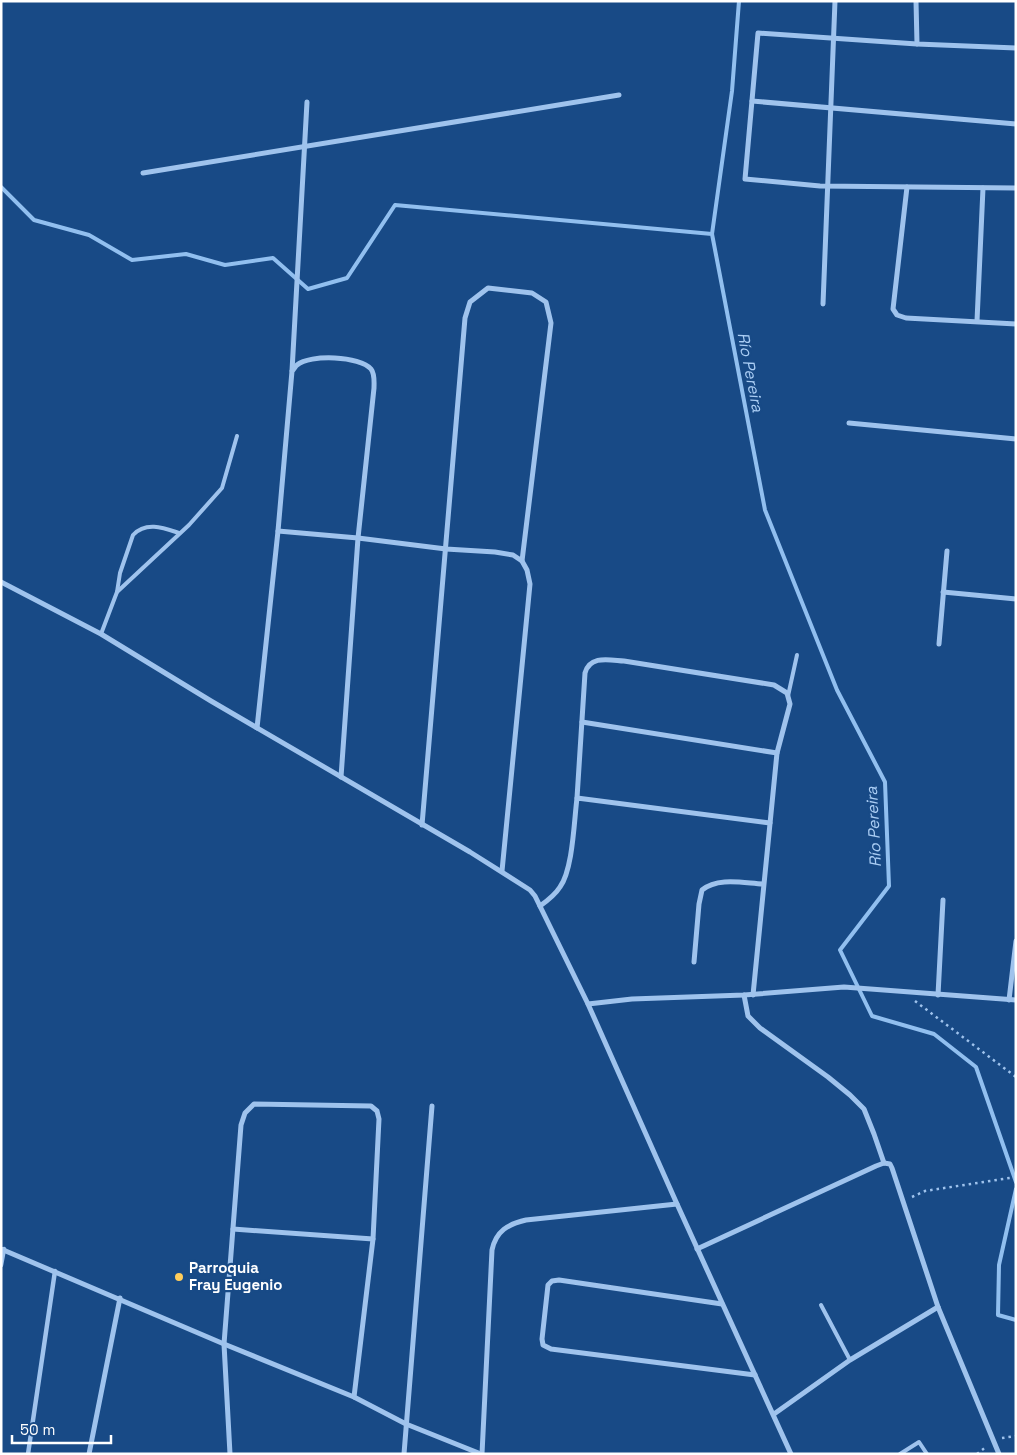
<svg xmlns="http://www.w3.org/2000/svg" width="1017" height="1455" viewBox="0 0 1017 1455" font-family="'Space Grotesk',sans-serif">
  <rect width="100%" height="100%" fill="#184a86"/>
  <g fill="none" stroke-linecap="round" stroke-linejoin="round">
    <g stroke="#91bfef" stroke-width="4">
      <polyline points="1,187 34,220 89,235 132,260 186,254 225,265 273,258 308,289 347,278 395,205 712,234 765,510 837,690 885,782 889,886 840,950 872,1016 934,1034 976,1067 1016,1182"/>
      <polyline points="712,234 732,91 739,1"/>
      <polyline points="1016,1189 999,1265 998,1315 1016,1320"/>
    </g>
    <g stroke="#9fc3ed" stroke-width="2.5" stroke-dasharray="2.5 4" stroke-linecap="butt">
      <polyline points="915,1001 1016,1077"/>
      <polyline points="912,1197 925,1191 1016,1177"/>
      <polyline points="1002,1438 1016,1436"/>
      <polyline points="977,1454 987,1446"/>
    </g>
    <g stroke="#9fc3ed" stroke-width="4">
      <path d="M117,592L120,573L133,535C146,521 164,528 179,533"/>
      <polyline points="101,634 117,592 189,525 222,488 237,436"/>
      <polyline points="788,696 797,655"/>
      <polyline points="821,1305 850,1360"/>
      <polyline points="900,1454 919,1442 927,1454"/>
    </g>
    <g stroke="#9fc3ed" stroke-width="4.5">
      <polyline points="1,1265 4,1249"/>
      <polyline points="28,1454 55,1271"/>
    </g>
    <g stroke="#9fc3ed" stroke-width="5">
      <polyline points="916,1 917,44"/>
      <polyline points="1016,48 917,44 758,33 745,179 820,186 1016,188"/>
      <polyline points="752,101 1016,124"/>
      <polyline points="143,173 619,95"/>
      <polyline points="907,187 893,309 897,315 906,318 1016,324"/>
      <polyline points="823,304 835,1"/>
      <polyline points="977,321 983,188"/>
      <polyline points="292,371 307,102"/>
      <polyline points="849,423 1016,439"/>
      <path d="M278,531L292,371C294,369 295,367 297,365C310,354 360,356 371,369C375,374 374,382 374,388L358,538L341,777"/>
      <polyline points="1,582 101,634 211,701 470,852 530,890 535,896 588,1004 677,1204 791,1454"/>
      <polyline points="943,592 1016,599"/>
      <polyline points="939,644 947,551"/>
      <polyline points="582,722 777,753"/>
      <polyline points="257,728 278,531 358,538 446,549 495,552 513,555 522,561 527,570 530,584 502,871"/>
      <path d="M577,798L585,673C590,655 609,660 624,661L774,685L787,693L790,704L777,753L753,995"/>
      <polyline points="422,825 465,318 470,302 488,288 532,293 546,302 551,323 522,561"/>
      <path d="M540,906C547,901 555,895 560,887C573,869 574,821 577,798L770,823"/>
      <path d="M694,962L699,904L702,890C718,877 743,883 763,884"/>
      <polyline points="744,995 748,1016 760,1028 828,1077 850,1095 864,1109 874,1134 884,1163"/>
      <polyline points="938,995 943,900"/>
      <polyline points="1009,1000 1016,941"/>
      <polyline points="588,1004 632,999 744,995 844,987 1016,1000"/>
      <polyline points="233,1229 373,1239"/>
      <polyline points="1,1249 224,1344 354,1397 406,1424 481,1454"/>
      <polyline points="697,1249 876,1166 884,1163 890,1164 892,1168 938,1307 999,1454"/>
      <polyline points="722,1304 559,1280 552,1281 548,1285 542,1339 543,1345 551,1349 755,1375"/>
      <polyline points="774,1414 850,1360 938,1307"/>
      <polyline points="89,1454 120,1298"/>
      <polyline points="230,1454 224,1344 241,1125 245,1113 254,1104 371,1106 377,1111 379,1119 373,1239 354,1397"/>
      <polyline points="404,1454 432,1106"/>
      <path d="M482,1454L492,1250C496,1231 508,1224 526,1220L677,1204"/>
    </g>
  </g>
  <circle fill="#ffcd5b" stroke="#184a86" stroke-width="2" cx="179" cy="1277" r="5"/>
  <g text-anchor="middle" stroke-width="4.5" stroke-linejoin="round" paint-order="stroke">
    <g font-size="15" font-weight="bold" fill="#fff" stroke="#184a86" text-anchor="start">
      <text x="189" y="1273">Parroquia<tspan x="189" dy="17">Fray Eugenio</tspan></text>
    </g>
    <g font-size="16" font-style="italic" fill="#aacdf4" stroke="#184a86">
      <text transform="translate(751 372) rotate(79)" y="6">Río Pereira</text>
      <text transform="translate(873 827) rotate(-93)" y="6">Río Pereira</text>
    </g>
  </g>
  <rect width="1017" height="1455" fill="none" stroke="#ffffff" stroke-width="5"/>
  <path d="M12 1435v8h99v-8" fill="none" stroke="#ffffff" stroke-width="2.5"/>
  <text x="20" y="1435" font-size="15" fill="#ffffff" stroke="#184a86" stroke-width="4" paint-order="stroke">50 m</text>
</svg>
